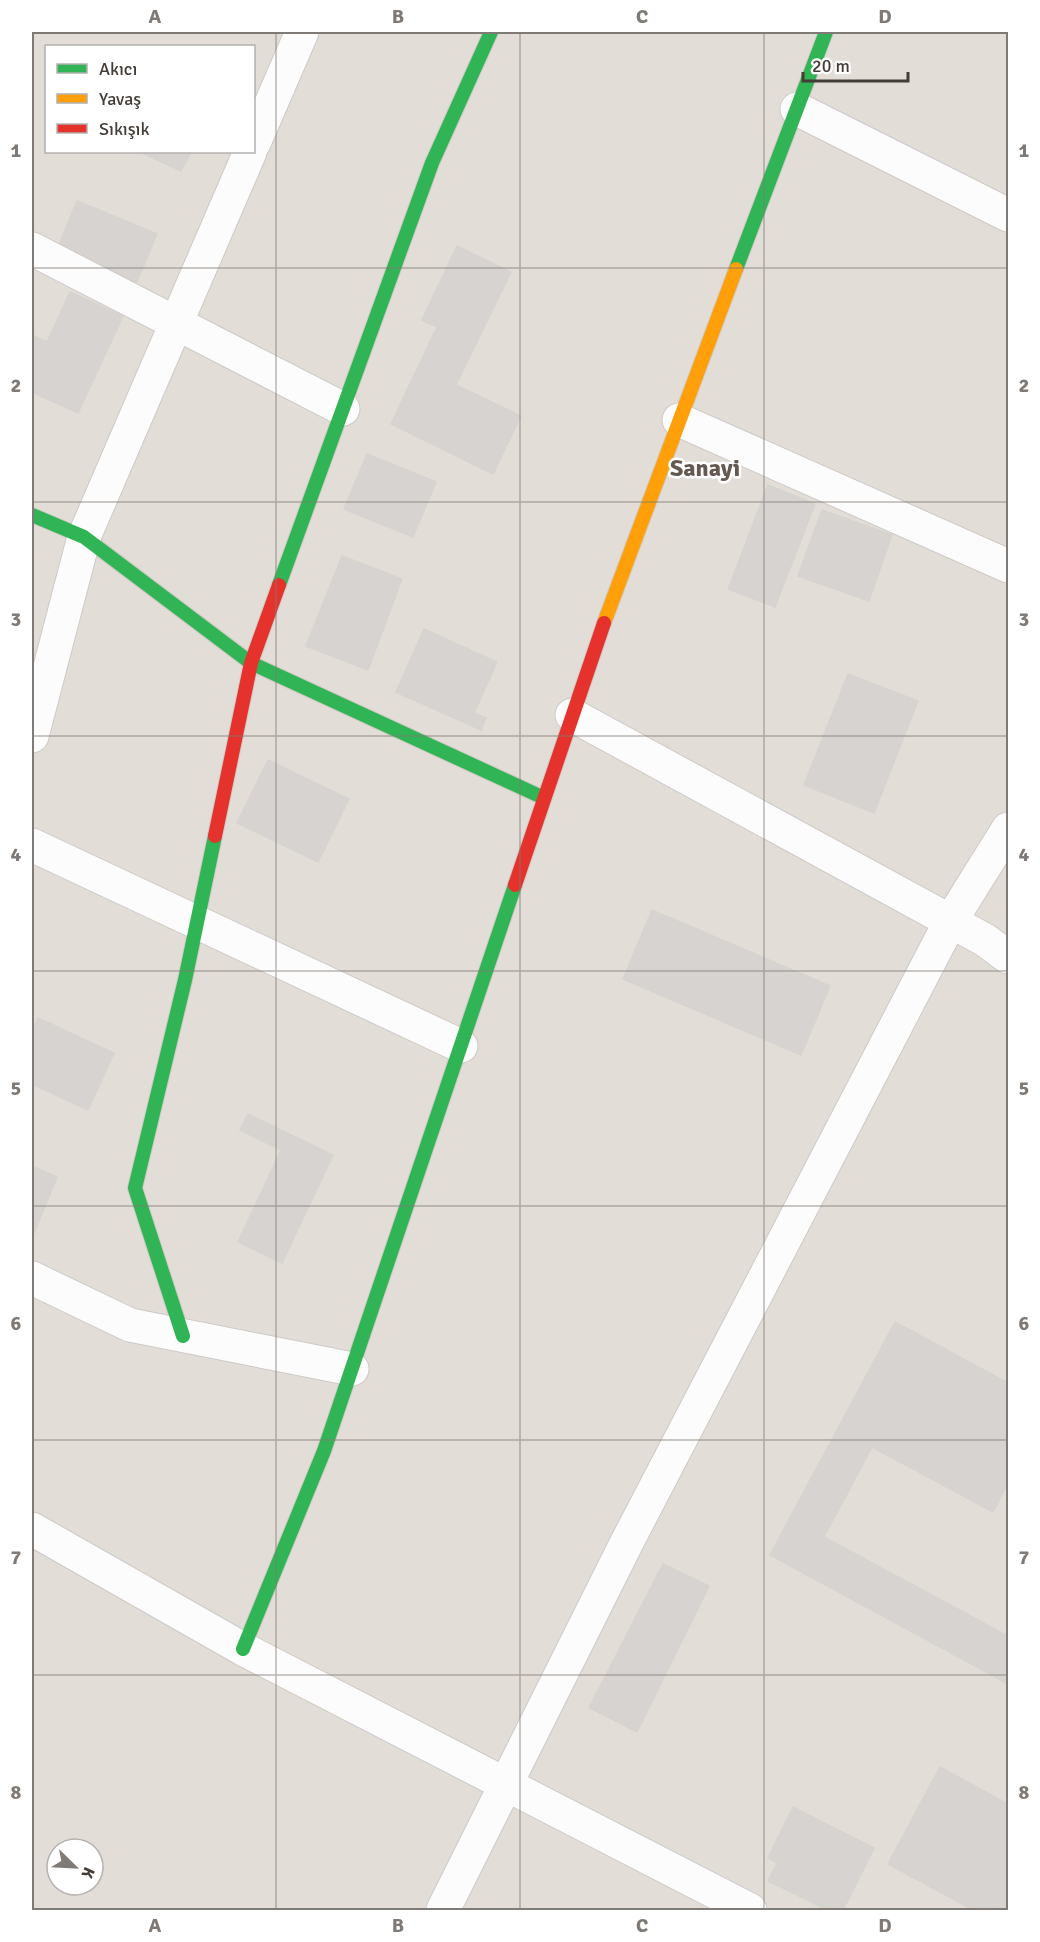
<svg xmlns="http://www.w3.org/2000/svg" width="1040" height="1942" viewBox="0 0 1040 1942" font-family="Signika,sans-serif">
  <rect width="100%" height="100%" fill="#efece9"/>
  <path fill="#e2ddd7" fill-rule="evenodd" d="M32,32H1008V1910H32ZM46,46H254V152H46ZM57,1849H93V1885H57Z"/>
  <g fill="#d7d3d0" stroke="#d7d3cf" stroke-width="1.5">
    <polygon points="140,152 191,152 181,171"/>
    <polygon points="77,201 157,234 136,284 56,252"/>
    <polygon points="457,246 511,272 456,385 521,416 493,474 391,424 437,327 422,320"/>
    <polygon points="70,292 123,316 78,413 32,392 32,335 47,342"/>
    <polygon points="367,454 436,482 413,537 344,509"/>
    <polygon points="768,485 815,504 775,607 728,589"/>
    <polygon points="822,510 892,535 869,601 798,576"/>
    <polygon points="342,556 402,579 368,670 306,646"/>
    <polygon points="424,629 497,662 474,713 486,718 481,730 396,692"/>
    <polygon points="848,674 918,701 874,813 804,785"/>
    <polygon points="268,760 349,799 318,862 237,823"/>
    <polygon points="652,910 830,986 801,1055 623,979"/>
    <polygon points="38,1018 114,1053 88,1110 32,1084 32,1032"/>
    <polygon points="248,1114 333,1155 282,1263 238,1242 281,1150 240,1130"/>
    <polygon points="32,1166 57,1177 32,1238"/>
    <polygon points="895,1322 1008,1383 1008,1483 993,1512 872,1447 824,1537 1006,1635 1008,1630 1008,1684 770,1555"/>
    <polygon points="663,1564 709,1586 637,1732 589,1708"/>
    <polygon points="940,1767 1008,1804 1008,1910 973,1910 888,1864"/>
    <polygon points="793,1807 874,1848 843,1910 827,1910 768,1881 777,1863 768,1858"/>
  </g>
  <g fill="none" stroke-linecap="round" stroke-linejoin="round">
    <g stroke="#cdcac7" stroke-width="35">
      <g id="street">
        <polyline points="797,109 1008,215"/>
        <polyline points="254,143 302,32"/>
        <polyline points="32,249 343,409"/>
        <polyline points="679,420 1008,566"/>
        <polyline points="572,715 985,940 1008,957"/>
        <polyline points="32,736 84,537 250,152"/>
        <polyline points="32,845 461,1046"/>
        <polyline points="32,1278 130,1325 352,1369"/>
        <polyline points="32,1529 243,1649 750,1910"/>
        <polyline points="443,1910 627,1542 950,922 1008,829"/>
      </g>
    </g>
    <g stroke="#d0cac4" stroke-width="16">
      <g id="fast">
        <polyline points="736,269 826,32"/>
        <polyline points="32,515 84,537 251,663 544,798"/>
        <polyline points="279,585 432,163 491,32"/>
        <polyline points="183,1336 135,1188 185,980 215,836"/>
        <polyline points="243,1649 324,1451 515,885"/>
      </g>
    </g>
    <g stroke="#d0cac4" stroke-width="16">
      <polyline id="slow" points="604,623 736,269"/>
    </g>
    <g stroke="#d0cac4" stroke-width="16">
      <g id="jam">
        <polyline points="215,836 251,663 279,585"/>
        <polyline points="515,885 604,623"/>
      </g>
    </g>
    <use href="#street" stroke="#fdfcfc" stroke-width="33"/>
    <use href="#fast" stroke="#30b455" stroke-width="14"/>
    <use href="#slow" stroke="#ff9f0a" stroke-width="14"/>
    <use href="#jam" stroke="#e5322d" stroke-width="14"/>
  </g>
  <path fill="none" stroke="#7f7a75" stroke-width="1.5" stroke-opacity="0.55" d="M276,32V1910M520,32V1910M764,32V1910M32,268H1008M32,502H1008M32,736H1008M32,971H1008M32,1206H1008M32,1440H1008M32,1675H1008"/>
  <g text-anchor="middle" stroke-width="5" stroke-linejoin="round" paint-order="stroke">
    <g font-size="24" font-weight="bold" fill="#65584f" stroke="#fff">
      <text x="705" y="476">Sanayi</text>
    </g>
  </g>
  <rect width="1040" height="1942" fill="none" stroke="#ffffff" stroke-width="66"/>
  <rect x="45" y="45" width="210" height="108" fill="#ffffff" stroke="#b4b1af" stroke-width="1.5"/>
  <rect x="57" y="64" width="30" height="9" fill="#30b455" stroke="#b4b1af" stroke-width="1.5"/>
  <text x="99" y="75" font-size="18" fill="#433c37">Akıcı</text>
  <rect x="57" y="94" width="30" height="9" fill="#ff9f0a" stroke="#b4b1af" stroke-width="1.5"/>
  <text x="99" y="105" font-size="18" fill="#433c37">Yavaş</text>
  <rect x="57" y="124" width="30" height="9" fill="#e5322d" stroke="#b4b1af" stroke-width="1.5"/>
  <text x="99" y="135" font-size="18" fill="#433c37">Sıkışık</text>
  <g transform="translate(75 1867) rotate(114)"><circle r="28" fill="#ffffff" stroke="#b4b1af" stroke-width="1.5"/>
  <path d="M0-4.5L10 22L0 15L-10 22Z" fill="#7f7a75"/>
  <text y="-9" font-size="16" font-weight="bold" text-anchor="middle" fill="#433c37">K</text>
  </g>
  <path d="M803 72v9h105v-9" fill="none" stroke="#433c37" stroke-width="3"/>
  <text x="812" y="72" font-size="18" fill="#433c37" stroke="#ffffff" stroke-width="4.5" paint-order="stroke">20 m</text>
  <rect x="33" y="33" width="974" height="1876" fill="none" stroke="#7f7a75" stroke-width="2"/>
  <g font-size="20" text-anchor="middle" font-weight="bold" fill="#7f7a75">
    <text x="155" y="23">A</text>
    <text x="398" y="23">B</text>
    <text x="642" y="23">C</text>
    <text x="885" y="23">D</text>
    <text x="16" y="157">1</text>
    <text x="1024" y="157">1</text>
    <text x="16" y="392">2</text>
    <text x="1024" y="392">2</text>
    <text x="16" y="626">3</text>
    <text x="1024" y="626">3</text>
    <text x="16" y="861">4</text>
    <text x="1024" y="861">4</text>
    <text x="16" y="1095">5</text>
    <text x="1024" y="1095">5</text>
    <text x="16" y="1330">6</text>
    <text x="1024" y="1330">6</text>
    <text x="16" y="1564">7</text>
    <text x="1024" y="1564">7</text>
    <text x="16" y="1799">8</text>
    <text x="1024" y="1799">8</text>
    <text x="155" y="1932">A</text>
    <text x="398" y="1932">B</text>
    <text x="642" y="1932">C</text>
    <text x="885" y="1932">D</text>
  </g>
</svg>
